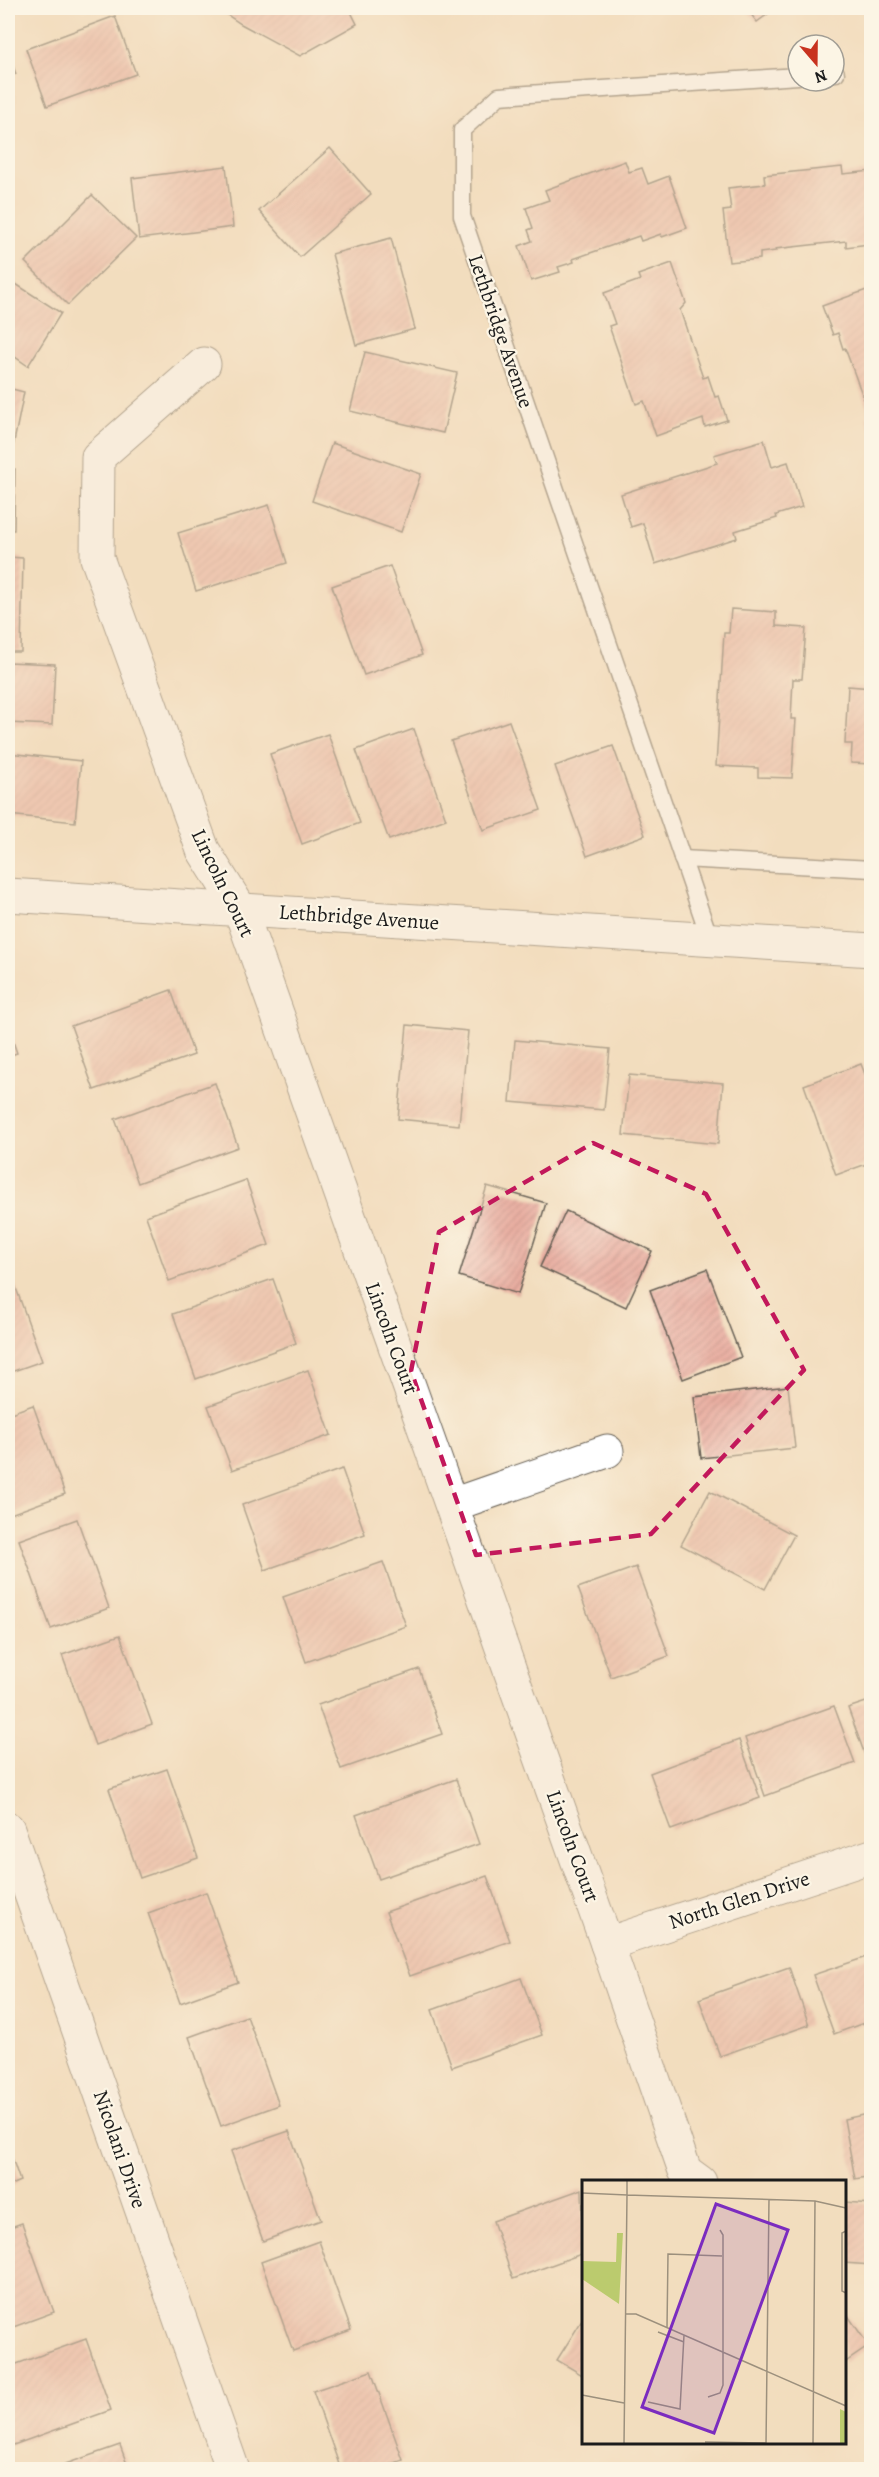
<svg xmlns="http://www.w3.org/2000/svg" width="879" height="2477" viewBox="0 0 879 2477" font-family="Alegreya,serif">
  <defs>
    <pattern id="building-hatch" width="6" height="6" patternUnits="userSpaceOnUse" patternTransform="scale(1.5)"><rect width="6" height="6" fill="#e9ada0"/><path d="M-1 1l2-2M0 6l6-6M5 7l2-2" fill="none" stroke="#c79489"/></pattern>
  </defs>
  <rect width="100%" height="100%" fill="#fcf5e5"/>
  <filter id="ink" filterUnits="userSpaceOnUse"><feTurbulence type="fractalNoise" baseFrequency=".0167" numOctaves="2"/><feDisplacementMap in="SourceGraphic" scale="12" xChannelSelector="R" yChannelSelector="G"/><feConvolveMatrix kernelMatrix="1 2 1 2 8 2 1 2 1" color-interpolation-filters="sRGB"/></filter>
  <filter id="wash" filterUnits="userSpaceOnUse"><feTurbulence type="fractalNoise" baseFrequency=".008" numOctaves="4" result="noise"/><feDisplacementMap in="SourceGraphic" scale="24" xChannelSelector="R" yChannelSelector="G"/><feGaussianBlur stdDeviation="1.35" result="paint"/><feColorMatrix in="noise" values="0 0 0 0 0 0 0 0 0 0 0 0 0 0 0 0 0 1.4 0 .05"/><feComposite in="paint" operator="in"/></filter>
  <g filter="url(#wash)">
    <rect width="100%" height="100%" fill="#f2ddbe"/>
    <g id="blocks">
      <g fill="url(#building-hatch)">
        <polygon points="217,8 349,8 357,24 300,56 241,24"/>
        <polygon points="746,8 776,8 757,22"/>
        <polygon points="115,16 136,74 47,106 26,49"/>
        <polygon points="8,52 16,74 8,77"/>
        <polygon points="330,148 371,194 300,257 259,211"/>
        <polygon points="625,161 629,172 642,168 648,184 669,176 687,228 662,237 661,234 641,241 639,236 573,259 574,262 558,267 560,272 531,281 519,246 532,241 528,230 533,228 526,208 549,200 545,190"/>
        <polygon points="226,166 233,227 139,239 132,178"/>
        <polygon points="842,167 843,174 872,171 872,246 869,244 846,247 846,241 775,249 776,251 760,253 760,259 729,262 723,211 731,210 728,188 765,184 764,175"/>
        <polygon points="92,195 136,238 68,305 25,262"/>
        <polygon points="391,238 415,329 356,345 332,254"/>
        <polygon points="672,263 686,303 680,310 703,378 708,376 715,397 719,396 727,420 705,427 703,419 656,436 644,401 636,404 609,326 615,324 604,293 640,280 638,275"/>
        <polygon points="8,279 61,313 28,366 8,352"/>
        <polygon points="872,288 872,431 871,431 866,417 870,416 845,348 843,349 838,333 833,335 822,306"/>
        <polygon points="365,352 457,373 443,433 350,411"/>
        <polygon points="8,388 24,392 12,452 8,451"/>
        <polygon points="764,440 772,467 788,462 802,507 776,515 777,518 735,531 737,538 655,564 643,523 631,527 621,494 717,463 714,455"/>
        <polygon points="332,443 421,474 401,532 312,501"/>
        <polygon points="8,469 15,469 14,530 8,530"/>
        <polygon points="269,505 287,563 196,591 178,533"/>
        <polygon points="8,557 23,558 21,652 8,652"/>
        <polygon points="390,566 422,655 364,675 332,586"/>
        <polygon points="731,609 776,612 776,626 806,628 802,679 793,679 791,719 796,719 792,778 758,777 758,768 716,766 724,633 729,633"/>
        <polygon points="8,662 55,664 52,725 8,723"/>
        <polygon points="848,686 872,688 872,764 851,763 852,744 845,744"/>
        <polygon points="509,721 541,810 483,830 451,741"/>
        <polygon points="414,729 446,819 389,840 356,750"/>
        <polygon points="328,734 360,823 302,844 270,754"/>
        <polygon points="613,746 645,835 587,856 555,766"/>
        <polygon points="8,753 81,761 75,822 8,815"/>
        <polygon points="171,990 194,1055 94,1090 71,1026"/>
        <polygon points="407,1025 468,1031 459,1125 398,1119"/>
        <polygon points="8,1027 17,1053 8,1056"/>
        <polygon points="515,1040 610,1049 604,1110 510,1102"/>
        <polygon points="861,1064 872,1092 872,1162 836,1175 804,1085"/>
        <polygon points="629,1075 723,1083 718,1144 623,1135"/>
        <polygon points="215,1083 238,1147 138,1183 115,1119"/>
        <polygon points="246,1180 269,1245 169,1281 146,1216"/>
        <polygon points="487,1186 546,1203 518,1294 459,1276"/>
        <polygon points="566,1211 652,1251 626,1307 540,1267"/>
        <polygon points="707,1269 741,1357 683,1379 650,1290"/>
        <polygon points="10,1271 42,1361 8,1373 8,1272"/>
        <polygon points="273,1279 296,1343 196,1379 173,1314"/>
        <polygon points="308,1370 331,1435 232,1470 208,1406"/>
        <polygon points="788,1386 795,1448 701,1458 694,1397"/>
        <polygon points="33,1405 65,1494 8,1515 8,1414"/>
        <polygon points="342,1469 365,1534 265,1570 242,1505"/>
        <polygon points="710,1491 794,1535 765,1589 681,1545"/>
        <polygon points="77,1519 109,1608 51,1629 19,1540"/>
        <polygon points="383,1562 406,1626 306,1662 283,1597"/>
        <polygon points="636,1567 669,1656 611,1677 578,1588"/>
        <polygon points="120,1635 152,1724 95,1745 62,1655"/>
        <polygon points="419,1669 442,1734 341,1769 318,1705"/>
        <polygon points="872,1700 872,1765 869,1766 848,1708"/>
        <polygon points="834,1706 855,1763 765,1796 745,1738"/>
        <polygon points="739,1740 760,1798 671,1830 650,1773"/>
        <polygon points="167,1769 198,1858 140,1878 109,1789"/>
        <polygon points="456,1779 479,1844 379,1879 356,1815"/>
        <polygon points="487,1876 510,1941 410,1976 386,1912"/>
        <polygon points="206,1892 238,1982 180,2003 148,1913"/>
        <polygon points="872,1955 872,2020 834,2034 813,1975"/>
        <polygon points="789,1967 809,2025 720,2056 699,1999"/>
        <polygon points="521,1978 542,2035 452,2067 432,2010"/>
        <polygon points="247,2016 279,2105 221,2126 189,2037"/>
        <polygon points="872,2113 872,2176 855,2179 844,2119"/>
        <polygon points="289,2131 321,2220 263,2241 231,2151"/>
        <polygon points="8,2146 20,2181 8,2186"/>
        <polygon points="582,2189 584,2253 513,2279 493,2221"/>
        <polygon points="844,2202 872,2204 872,2265 844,2263"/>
        <polygon points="22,2223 54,2312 8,2329 8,2228"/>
        <polygon points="319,2241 351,2330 293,2351 261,2262"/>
        <polygon points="844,2310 869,2346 844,2363"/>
        <polygon points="584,2317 584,2376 557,2360"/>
        <polygon points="86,2339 111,2410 8,2447 8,2367"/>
        <polygon points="371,2371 403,2460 376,2470 341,2470 313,2391"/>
        <polygon points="120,2445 129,2470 51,2470 51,2469"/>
      </g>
    </g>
  </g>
  <g filter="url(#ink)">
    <use href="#blocks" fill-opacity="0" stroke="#676055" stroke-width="1.5"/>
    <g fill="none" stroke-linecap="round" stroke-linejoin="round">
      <g stroke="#676055" stroke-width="19">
        <g id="service">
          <polyline points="834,73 836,73"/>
          <polyline points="682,859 872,869"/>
          <polyline points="710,939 462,216 462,130 499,96 798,76"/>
        </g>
      </g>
      <g stroke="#676055" stroke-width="35">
        <g id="minor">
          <polyline points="204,364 98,457 97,558 203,850 240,909 607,1944 685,2171 700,2182"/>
          <polyline points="8,895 872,950"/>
          <polyline points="452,1505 607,1451"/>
          <polyline points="8,1829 233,2470"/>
          <polyline points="607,1944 872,1856"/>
        </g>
      </g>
      <use href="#service" stroke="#fff" stroke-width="16"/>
      <use href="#minor" stroke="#fff" stroke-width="33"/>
    </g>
  </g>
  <path d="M0 0H879V2477H0ZM593,1143L706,1194L804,1370L651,1534L476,1555L411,1371L439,1232Z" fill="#f2ddbe" fill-opacity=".55" fill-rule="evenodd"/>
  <path fill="none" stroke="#c2185b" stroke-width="4.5" stroke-dasharray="12 8" stroke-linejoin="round" d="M593,1143L706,1194L804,1370L651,1534L476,1555L411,1371L439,1232Z"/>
  <g text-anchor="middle" stroke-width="4.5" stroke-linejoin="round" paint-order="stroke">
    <g font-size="21" fill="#1c1c1c" stroke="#fcf5e5">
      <text transform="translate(501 331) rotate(71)" y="7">Lethbridge Avenue</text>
      <text transform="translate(223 883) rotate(64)" y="7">Lincoln Court</text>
      <text transform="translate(359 917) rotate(4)" y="7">Lethbridge Avenue</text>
      <text transform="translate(392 1338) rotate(70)" y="7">Lincoln Court</text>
      <text transform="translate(573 1846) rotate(70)" y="7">Lincoln Court</text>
      <text transform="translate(739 1900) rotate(-18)" y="7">North Glen Drive</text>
      <text transform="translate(120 2149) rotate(71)" y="7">Nicolani Drive</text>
    </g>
  </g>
  <g transform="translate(582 2180)">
    <rect width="264" height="264" fill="#f2ddbe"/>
    <path d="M35,53H41L37,124L0,99V81L34,82ZM258,229L264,232V264H258Z" fill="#bbcb6e"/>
    <path fill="none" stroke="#9c907d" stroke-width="1.5" d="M0,13L45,15V0M264,51L260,53V111L264,113M43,134H54L264,226M85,148L86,74L140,76M76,152L102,162M0,215L42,223M126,217L138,213L141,205V55L138,50M66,222L98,229L102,155M123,262L184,263M42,264L45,15L233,21L264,28M184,264L187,19M231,264L233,21"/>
    <path fill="#7b2cbf" fill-opacity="0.15" stroke="#7b2cbf" stroke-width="3" d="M134,24L206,50L132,253L60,227Z"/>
    <rect width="264" height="264" fill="none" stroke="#1c1c1c" stroke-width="3"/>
  </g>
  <rect width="879" height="2477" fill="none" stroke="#fcf5e5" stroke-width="30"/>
  <g transform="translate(816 63) rotate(160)"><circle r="28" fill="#fcf5e5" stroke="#a29e95" stroke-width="1.5"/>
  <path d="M0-4.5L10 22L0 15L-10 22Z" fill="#c8321e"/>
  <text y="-9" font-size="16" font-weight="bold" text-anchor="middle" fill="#1c1c1c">N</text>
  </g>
</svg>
